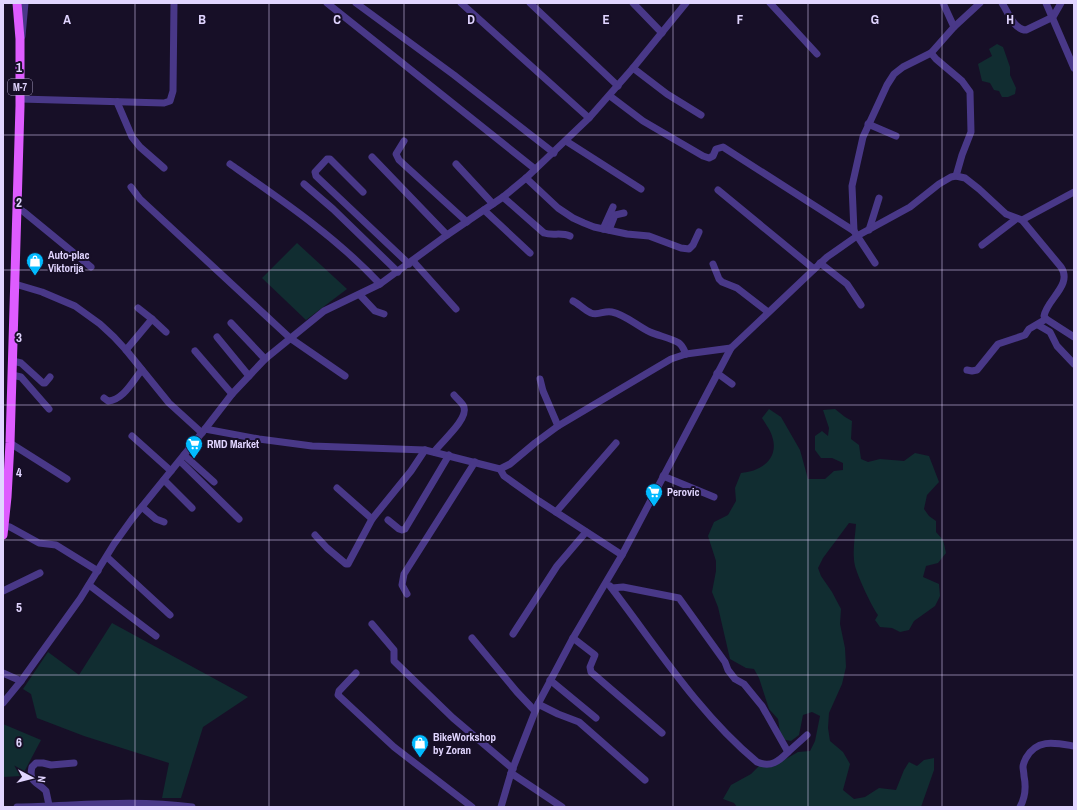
<svg xmlns="http://www.w3.org/2000/svg" width="1077" height="810" viewBox="0 0 1077 810" font-family="'Archivo Narrow',sans-serif">
  <rect width="100%" height="100%" fill="#170f27"/>
  <g fill="#112d31">
    <polygon points="997,44 1003,47 1010,67 1010,75 1016,88 1015,94 1008,97 1002,97 999,91 994,90 990,83 982,81 978,64 992,56 989,49"/>
    <polygon points="297,243 347,289 306,320 262,278"/>
    <path d="M769,409L781,417L800,450L808,479H825L834,471L843,470V463L832,458H821L815,450V436L822,431L828,436L829,428L823,410L835,409L845,417L852,421L851,439L859,445L861,459L868,462L880,459L904,461L915,453L929,456L939,482L927,495L924,509L929,516L936,521V532L943,540L946,553L938,563L926,566L923,577L939,584L940,596L935,606L914,621L909,630L900,632L892,628L880,627L875,620L878,615C871,605 858,577 855,566C852,552 855,538 856,524L849,523L823,558L818,568L821,576L832,592L841,609L840,624L845,648L846,667L842,684L829,713L828,728L830,741L843,752L850,764L843,790L854,799L865,797L879,788L896,790L904,770L909,762L917,766L924,760L934,758V770L921,807H737L734,803L723,799L731,785L751,774L761,764H774L784,760L798,752L810,751L815,741L820,716L812,712L803,715L799,735L791,741L781,739L778,719L769,709L759,678L754,669L746,668L730,659L718,607L712,592L716,571V561L708,536L714,522L728,515L736,501L735,488L741,473C764,471 782,456 770,431C768,427 765,423 762,418Z"/>
    <polygon points="112,623 248,697 203,727 181,798 162,798 169,763 84,736 37,718 31,694 23,689 48,652 79,675"/>
    <polygon points="3,724 41,740 22,776 3,777"/>
  </g>
  <g fill="none" stroke-linecap="round" stroke-linejoin="round">
    <g stroke="#493888" stroke-width="7">
      <polyline points="327,3 535,169"/>
      <polyline points="356,3 454,75 554,153"/>
      <polyline points="461,3 589,118"/>
      <polyline points="530,3 618,86"/>
      <polyline points="633,3 662,33"/>
      <polyline points="770,3 817,54"/>
      <path d="M1002,3C1008,12 1014,30 1026,30L1053,17L1061,3"/>
      <polyline points="1046,3 1074,68"/>
      <polyline points="954,27 980,3"/>
      <polyline points="22,36 25,3"/>
      <polyline points="931,53 936,59 962,81 970,92 971,132 962,155 956,176"/>
      <polyline points="633,68 667,94 701,115"/>
      <polyline points="610,96 643,121 703,156 709,158 713,156 716,149 723,147 854,231"/>
      <polyline points="20,99 164,103 170,101 173,91 174,3"/>
      <polyline points="117,102 132,137 140,147 164,168"/>
      <polyline points="868,124 896,136"/>
      <polyline points="404,141 396,154 399,160 467,222"/>
      <polyline points="566,141 641,189"/>
      <polyline points="372,157 447,235"/>
      <path d="M230,164C283,201 336,237 380,284"/>
      <polyline points="456,164 493,204"/>
      <polyline points="526,178 558,208 573,218 584,223 594,227 627,234 649,236 681,248 689,249 693,245 699,232"/>
      <polyline points="304,184 333,209 398,272"/>
      <polyline points="131,187 140,199 290,338 345,376"/>
      <polyline points="718,190 814,269"/>
      <polyline points="363,192 330,159 327,159 315,172 316,176 409,264"/>
      <path d="M503,197L544,233C553,236 561,232 570,236"/>
      <polyline points="17,207 24,212 91,267"/>
      <polyline points="484,210 530,253"/>
      <path d="M1022,220L1061,267C1073,285 1047,299 1044,316L1046,319L1074,337"/>
      <polyline points="603,229 613,207"/>
      <polyline points="609,230 615,215 624,213"/>
      <polyline points="869,230 879,198"/>
      <polyline points="982,245 1016,219"/>
      <polyline points="413,261 456,309"/>
      <polyline points="820,263 847,284 861,305"/>
      <polyline points="875,263 854,231 852,186 863,137 887,85 894,74 903,67 931,53 954,27 943,3"/>
      <polyline points="713,264 719,279 722,282 737,288 768,312"/>
      <polyline points="15,284 42,292 75,306 100,324 114,337 126,350 169,403 202,433"/>
      <polyline points="360,295 375,311 384,314"/>
      <path d="M573,301C579,304 584,310 591,313C599,316 604,310 612,312C626,315 637,326 650,332C659,336 671,338 679,343C683,346 684,350 686,354"/>
      <polyline points="138,308 152,319"/>
      <polyline points="231,323 265,359"/>
      <polyline points="1038,325 1050,332 1057,346 1074,364"/>
      <polyline points="217,337 249,376"/>
      <polyline points="126,350 152,319 166,332"/>
      <polyline points="195,351 232,394"/>
      <polyline points="13,361 21,363 43,383 45,383 50,377"/>
      <polyline points="967,370 972,371 977,370 998,344 1025,335 1029,329 1046,319"/>
      <polyline points="717,373 732,384"/>
      <polyline points="12,375 21,377 49,409"/>
      <polyline points="540,379 543,391 558,426"/>
      <path d="M104,398L108,401C124,400 133,380 142,370"/>
      <polyline points="205,429 259,439 312,446 425,450 500,469 510,464 535,443 558,426 671,359 686,354 731,348 827,257 857,236 910,207 939,184 951,177 956,176 965,178 979,189 1006,214 1022,220 1074,192"/>
      <polyline points="132,436 171,471"/>
      <polyline points="10,443 67,479"/>
      <path d="M434,452C441,442 468,420 464,407C462,402 457,399 454,395"/>
      <polyline points="184,455 214,482"/>
      <polyline points="180,461 239,519"/>
      <polyline points="500,469 504,476 539,501 622,555"/>
      <polyline points="663,476 714,497"/>
      <polyline points="164,480 192,508"/>
      <polyline points="337,488 372,519"/>
      <polyline points="142,507 156,519 164,522"/>
      <polyline points="556,512 616,443"/>
      <polyline points="388,520 399,529 402,530 405,529 449,455"/>
      <polyline points="4,526 10,527 39,543 56,545 98,571"/>
      <polyline points="315,535 327,548 346,564 348,564 372,519 411,471 425,450"/>
      <polyline points="107,557 170,615"/>
      <polyline points="89,585 156,636"/>
      <path d="M610,586C656,646 699,714 757,762C771,768 779,761 788,752"/>
      <polyline points="612,588 623,587 679,598 725,662 728,670 735,679 744,684 762,706 788,752 807,735"/>
      <polyline points="3,591 40,573"/>
      <polyline points="407,594 402,585 404,574 475,462"/>
      <polyline points="372,624 394,650 394,661 396,663 453,718 513,769"/>
      <polyline points="513,634 557,566 586,532"/>
      <polyline points="472,638 517,692 535,711"/>
      <polyline points="573,638 595,655 590,667 591,672 662,733"/>
      <polyline points="3,673 21,681 80,599 114,544 132,519 205,429 232,394 265,359 324,311 380,284 447,235 503,197 526,178 589,118 633,68 686,3"/>
      <polyline points="356,673 339,691 338,695 394,747 472,807"/>
      <polyline points="550,680 596,718"/>
      <polyline points="3,703 21,681"/>
      <polyline points="538,704 558,714 579,722 645,780"/>
      <polyline points="511,773 562,807"/>
      <path d="M49,805L46,791C38,782 28,783 32,767L36,763H43L51,765L74,763"/>
      <path d="M17,807C75,806 133,799 192,807"/>
      <polyline points="501,807 511,773 538,704 573,638 622,555 731,348"/>
      <path d="M1020,807C1025,798 1026,786 1024,776C1024,773 1023,769 1023,767C1023,764 1025,760 1026,758C1037,738 1056,743 1074,746"/>
    </g>
    <polyline stroke="#de5cff" stroke-width="9" points="3,535 7,497 10,443 20,106 20,39 17,3"/>
  </g>
  <path fill="none" stroke="#e1d5ff" stroke-width="1" stroke-opacity="0.55" d="M135,3V807M269,3V807M404,3V807M538,3V807M673,3V807M808,3V807M942,3V807M3,135H1074M3,270H1074M3,405H1074M3,540H1074M3,675H1074"/>
  <defs>
    <g id="shop-pin" transform="scale(0.9)"><path d="M0 17L-7.5 6A9.5 9.5 0 1 1 7.5 6Z" fill="#01baff" stroke="#170f27"/><path d="M-5-2.5h2.3a2.7 3.5 0 0 1 5.4 0H5L5.5 6h-11ZM-1.5-2.5h3a1.5 2.3 0 0 0-3 0Z" fill="#fff"/></g>
    <g id="supermarket-pin" transform="scale(0.9)"><path d="M0 17L-7.5 6A9.5 9.5 0 1 1 7.5 6Z" fill="#01baff" stroke="#170f27"/><path d="M-6-5.5h2.5l.6 2H6L4.5 2H-2.5L-4.4-4H-6ZM-1.5 3.2a1.3 1.3 0 1 0 .1 0ZM3 3.2a1.3 1.3 0 1 0 .1 0Z" fill="#fff"/></g>
  </defs>
  <g fill-rule="evenodd">
    <use href="#shop-pin" x="35" y="261"/>
    <use href="#supermarket-pin" x="194" y="444"/>
    <use href="#supermarket-pin" x="654" y="492"/>
    <use href="#shop-pin" x="420" y="743"/>
  </g>
  <g text-anchor="middle" stroke-width="4" stroke-linejoin="round" paint-order="stroke">
    <rect fill="#170f27" stroke="#a49abe" stroke-width="1" x="8" y="79" width="24" height="16" rx="3"/>
    <g font-size="10" font-weight="bold" fill="#e1d5ff">
      <text x="20" y="91">M-7</text>
    </g>
    <g font-size="11" font-weight="bold" fill="#e1d5ff" stroke="#170f27" text-anchor="start">
      <text x="48" y="259">Auto-plac<tspan x="48" dy="13">Viktorija</tspan></text>
      <text x="207" y="448">RMD Market</text>
      <text x="667" y="496">Perovic</text>
      <text x="433" y="741">BikeWorkshop<tspan x="433" dy="13">by Zoran</tspan></text>
    </g>
  </g>
  <g font-size="13" text-anchor="middle" font-weight="bold" fill="#e1d5ff" stroke="#170f27" stroke-width="4" stroke-linejoin="round" paint-order="stroke">
    <text x="67" y="24">A</text>
    <text x="202" y="24">B</text>
    <text x="337" y="24">C</text>
    <text x="471" y="24">D</text>
    <text x="606" y="24">E</text>
    <text x="740" y="24">F</text>
    <text x="875" y="24">G</text>
    <text x="1010" y="24">H</text>
    <text x="19" y="72">1</text>
    <text x="19" y="207">2</text>
    <text x="19" y="342">3</text>
    <text x="19" y="477">4</text>
    <text x="19" y="612">5</text>
    <text x="19" y="747">6</text>
  </g>
  <rect width="1077" height="810" fill="none" stroke="#e1d5ff" stroke-width="8"/>
  <g transform="translate(32 778) rotate(97)" stroke="#170f27" stroke-width="3" paint-order="stroke">
  <path d="M0-3L7 15L0 10L-7 15Z" fill="#e1d5ff"/>
  <text y="-6" font-size="11" font-weight="bold" text-anchor="middle" fill="#e1d5ff">N</text>
  </g>
</svg>
